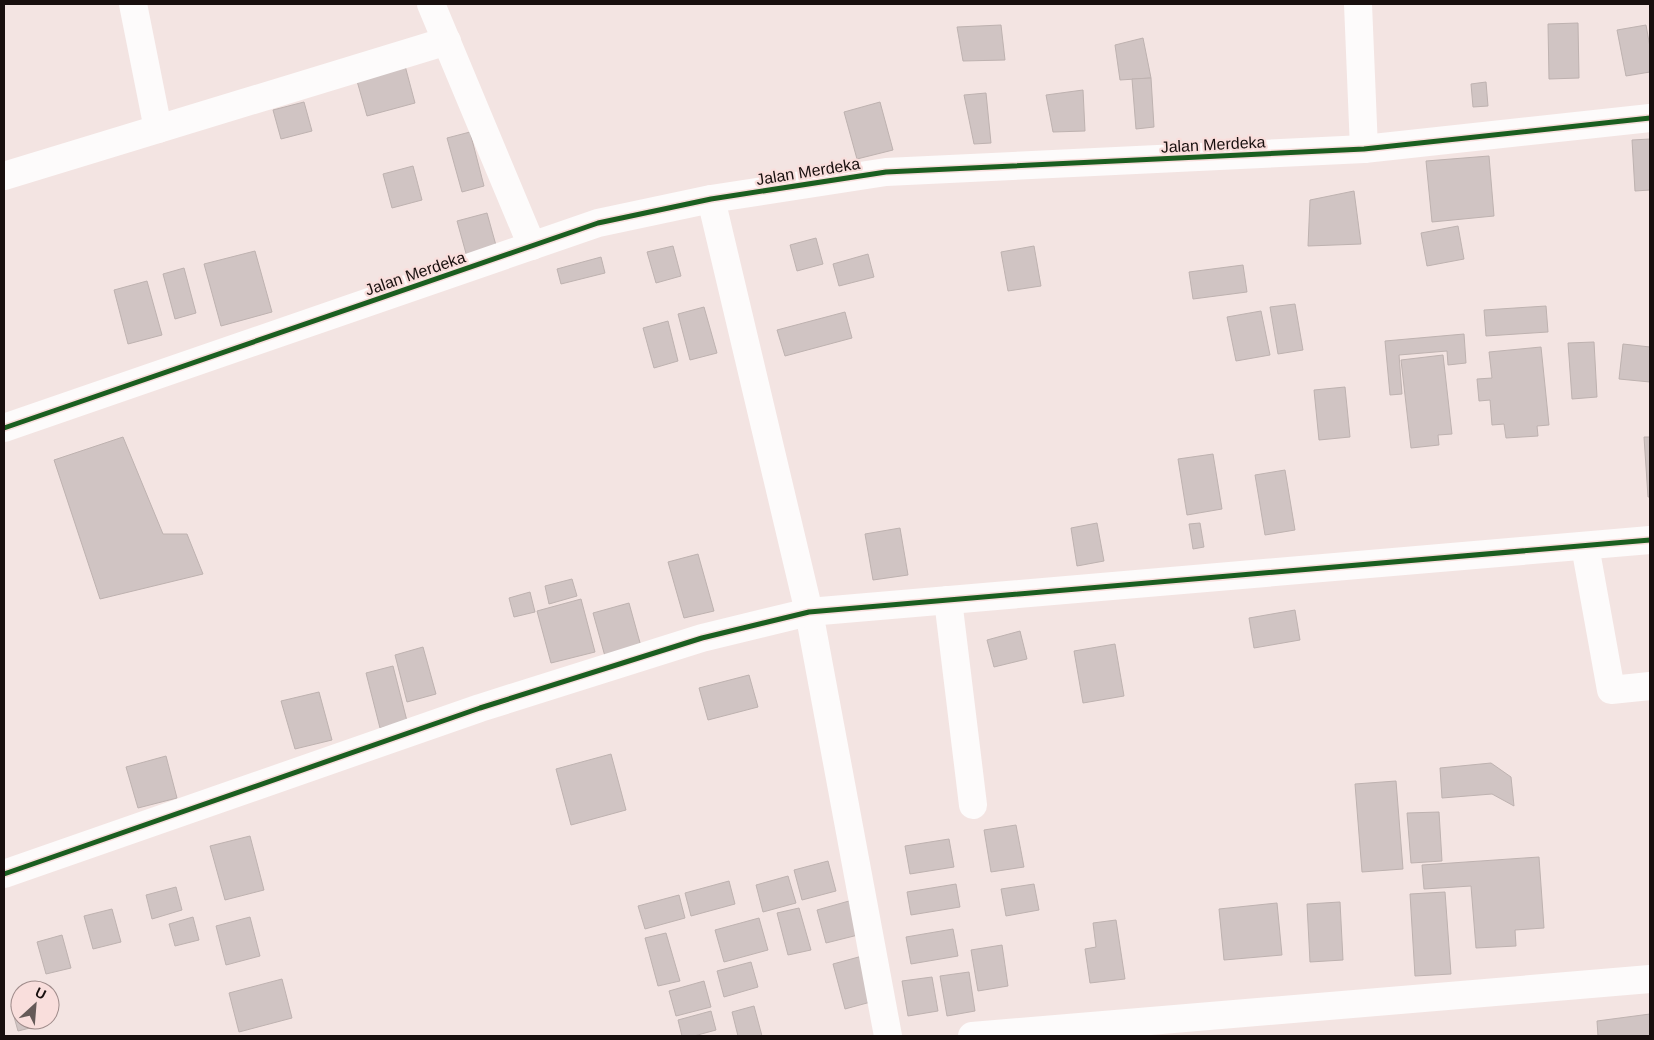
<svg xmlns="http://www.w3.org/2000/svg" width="1654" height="1040" viewBox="0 0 1654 1040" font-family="Helvetica,sans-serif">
  <rect width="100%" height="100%" fill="#f3e4e2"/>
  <g fill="#d0c4c3" stroke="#beb2b0">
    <polygon points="1578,23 1579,78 1549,79 1548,24"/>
    <polygon points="1001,25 1005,60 963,61 957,27"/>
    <polygon points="1646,25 1650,47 1650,72 1626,76 1617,30"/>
    <polygon points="1143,38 1151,78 1120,80 1115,45"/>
    <polygon points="404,62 415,103 367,116 355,74"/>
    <polygon points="1151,78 1154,127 1136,129 1132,79"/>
    <polygon points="1486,82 1488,106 1473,107 1471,84"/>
    <polygon points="1083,90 1085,131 1053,132 1046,95"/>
    <polygon points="986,93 991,143 974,144 964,95"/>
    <polygon points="304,102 312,131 281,139 273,110"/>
    <polygon points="880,102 893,150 857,159 844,112"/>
    <polygon points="470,132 484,186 462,192 447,138"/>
    <polygon points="1650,139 1650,190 1635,191 1632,140"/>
    <polygon points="1489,156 1494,216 1432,222 1426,161"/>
    <polygon points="413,166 422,200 392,208 383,174"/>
    <polygon points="1354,191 1361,244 1308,246 1310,200"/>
    <polygon points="487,213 497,249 467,257 457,221"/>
    <polygon points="1458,226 1464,259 1427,266 1421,233"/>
    <polygon points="816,238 823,264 797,271 790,245"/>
    <polygon points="673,246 681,276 656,283 647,252"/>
    <polygon points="1034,246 1041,286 1008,291 1001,252"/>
    <polygon points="255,251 272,312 221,326 204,264"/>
    <polygon points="868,254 874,277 839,286 833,264"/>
    <polygon points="601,257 605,273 561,284 557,269"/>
    <polygon points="1243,265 1247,292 1193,299 1189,272"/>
    <polygon points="184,268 196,313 175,319 163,274"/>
    <polygon points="147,281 162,335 128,344 114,290"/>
    <polygon points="1295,304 1303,350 1278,354 1270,307"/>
    <polygon points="1546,306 1548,332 1486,336 1484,310"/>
    <polygon points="704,307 717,353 690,360 678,314"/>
    <polygon points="1261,311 1270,355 1236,361 1227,317"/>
    <polygon points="845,312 852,338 785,356 777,330"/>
    <polygon points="668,321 678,361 654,368 643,328"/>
    <polygon points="1464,334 1466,363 1448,365 1447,351 1399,355 1402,394 1390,395 1385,341"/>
    <polygon points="1594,342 1597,397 1572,399 1568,343"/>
    <polygon points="1623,344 1650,347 1650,382 1619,379"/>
    <polygon points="1541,347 1549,425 1537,426 1538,436 1506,438 1504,424 1492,425 1490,400 1479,401 1477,379 1492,378 1489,352"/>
    <polygon points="1443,355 1452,434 1438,435 1439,445 1411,448 1401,360"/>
    <polygon points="1345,387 1350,437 1319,440 1314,390"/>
    <polygon points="123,437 163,534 187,534 203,574 100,599 54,460"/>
    <polygon points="1644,437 1650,437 1650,497 1648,497"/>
    <polygon points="1213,454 1222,509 1187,515 1178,459"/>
    <polygon points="1285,470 1295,530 1265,535 1255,475"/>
    <polygon points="1097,523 1104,561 1077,566 1071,528"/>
    <polygon points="1200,523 1204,547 1193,549 1189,524"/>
    <polygon points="900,528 908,575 873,580 865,534"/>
    <polygon points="698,554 714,611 684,618 668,562"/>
    <polygon points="572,579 577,596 549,604 545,586"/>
    <polygon points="530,592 535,612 514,617 509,598"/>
    <polygon points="581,599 595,652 551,663 537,611"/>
    <polygon points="629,603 642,650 606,660 593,613"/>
    <polygon points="1295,610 1300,640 1254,648 1249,618"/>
    <polygon points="1020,631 1027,659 994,667 987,640"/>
    <polygon points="1115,644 1124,696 1083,703 1074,651"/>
    <polygon points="423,647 436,694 407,702 395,655"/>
    <polygon points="393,666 407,721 380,728 366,673"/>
    <polygon points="749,675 758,707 708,720 699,688"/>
    <polygon points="319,692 332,740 295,749 281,701"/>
    <polygon points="611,754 626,810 571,825 556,769"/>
    <polygon points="166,756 177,798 138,808 126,767"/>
    <polygon points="1491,763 1511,777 1514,806 1492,794 1442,798 1440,768"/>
    <polygon points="1396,781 1403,869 1362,872 1355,784"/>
    <polygon points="1439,812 1442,861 1411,863 1407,813"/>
    <polygon points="1016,825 1024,867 991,872 984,830"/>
    <polygon points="250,836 264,890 225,900 210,846"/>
    <polygon points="949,839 954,867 910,874 905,846"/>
    <polygon points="1539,857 1544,928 1515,930 1516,946 1476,948 1471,886 1424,889 1422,865"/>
    <polygon points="828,861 836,891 802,900 794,870"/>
    <polygon points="788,876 796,903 763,912 756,885"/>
    <polygon points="729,881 735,904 691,916 685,893"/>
    <polygon points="956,884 960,907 911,915 907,892"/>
    <polygon points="1034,884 1039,910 1006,916 1001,889"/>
    <polygon points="176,887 182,910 152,919 146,895"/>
    <polygon points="1445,892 1451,974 1415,976 1410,894"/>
    <polygon points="679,895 685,918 645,929 638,906"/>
    <polygon points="849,901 858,935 826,943 817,910"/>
    <polygon points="1340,902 1343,960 1310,962 1307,904"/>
    <polygon points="1277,903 1282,955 1224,960 1219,909"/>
    <polygon points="799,908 811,950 788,955 777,913"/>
    <polygon points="112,909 121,942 93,949 84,916"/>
    <polygon points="193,917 199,940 175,946 169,924"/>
    <polygon points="250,917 260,956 226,965 216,926"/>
    <polygon points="759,918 768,950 724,962 715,930"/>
    <polygon points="1116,920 1125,979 1090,983 1085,949 1096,947 1093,923"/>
    <polygon points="953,929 958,956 911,964 906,937"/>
    <polygon points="666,933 680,981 658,986 645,938"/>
    <polygon points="62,935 71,968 46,974 37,942"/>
    <polygon points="1002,945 1008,986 978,991 971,950"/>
    <polygon points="866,955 878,1000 845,1009 833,964"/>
    <polygon points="751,962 758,987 724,997 717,971"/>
    <polygon points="969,972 975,1011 947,1016 940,976"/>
    <polygon points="932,977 938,1011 908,1016 902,981"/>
    <polygon points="282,979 292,1018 239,1032 229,993"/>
    <polygon points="704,981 711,1007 676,1016 669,991"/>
    <polygon points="20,1004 20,1020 32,1020 34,1027 18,1031 11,1006"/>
    <polygon points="754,1006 762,1036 738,1036 732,1012"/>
    <polygon points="711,1011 716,1030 694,1036 682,1036 678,1020"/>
    <polygon points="1650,1014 1650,1036 1598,1036 1597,1021"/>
  </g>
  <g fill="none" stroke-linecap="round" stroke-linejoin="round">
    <g stroke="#fdfbfb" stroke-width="28">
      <polyline points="133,4 158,129"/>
      <polyline points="431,4 532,246"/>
      <polyline points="1358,4 1364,149"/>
      <polyline points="4,176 447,41"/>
      <polyline points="711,199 809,612 888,1036"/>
      <polyline points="4,428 598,223 711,199 886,172 1364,149 1650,118"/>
      <polyline points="1585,546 1611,690 1650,686"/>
      <polyline points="948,600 973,805"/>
      <polyline points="4,874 480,708 702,638 809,612 1650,540"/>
      <polyline points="972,1036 1650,979"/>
    </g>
    <g stroke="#f9dedc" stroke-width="8">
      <g id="cycleway">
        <polyline points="4,428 598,223 711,199 886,172 1364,149 1650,118"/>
        <polyline points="4,874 480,708 702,638 809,612 1650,540"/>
      </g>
    </g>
    <use href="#cycleway" stroke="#1b5e20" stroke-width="5"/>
  </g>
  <g text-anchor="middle" stroke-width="4.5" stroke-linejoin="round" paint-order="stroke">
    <g font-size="16" fill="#180f0e" stroke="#f9dedc">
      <text transform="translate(1213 144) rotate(-3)" y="6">Jalan Merdeka</text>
      <text transform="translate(808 171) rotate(-9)" y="6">Jalan Merdeka</text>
      <text transform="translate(415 273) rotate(-19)" y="6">Jalan Merdeka</text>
    </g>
  </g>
  <rect width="1654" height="1040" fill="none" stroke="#180f0e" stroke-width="10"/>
  <g transform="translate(35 1005) rotate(26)"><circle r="24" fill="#f9dedc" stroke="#9f8b8a"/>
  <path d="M0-4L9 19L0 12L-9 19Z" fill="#655a58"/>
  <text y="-8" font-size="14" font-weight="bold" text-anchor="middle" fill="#180f0e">U</text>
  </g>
</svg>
